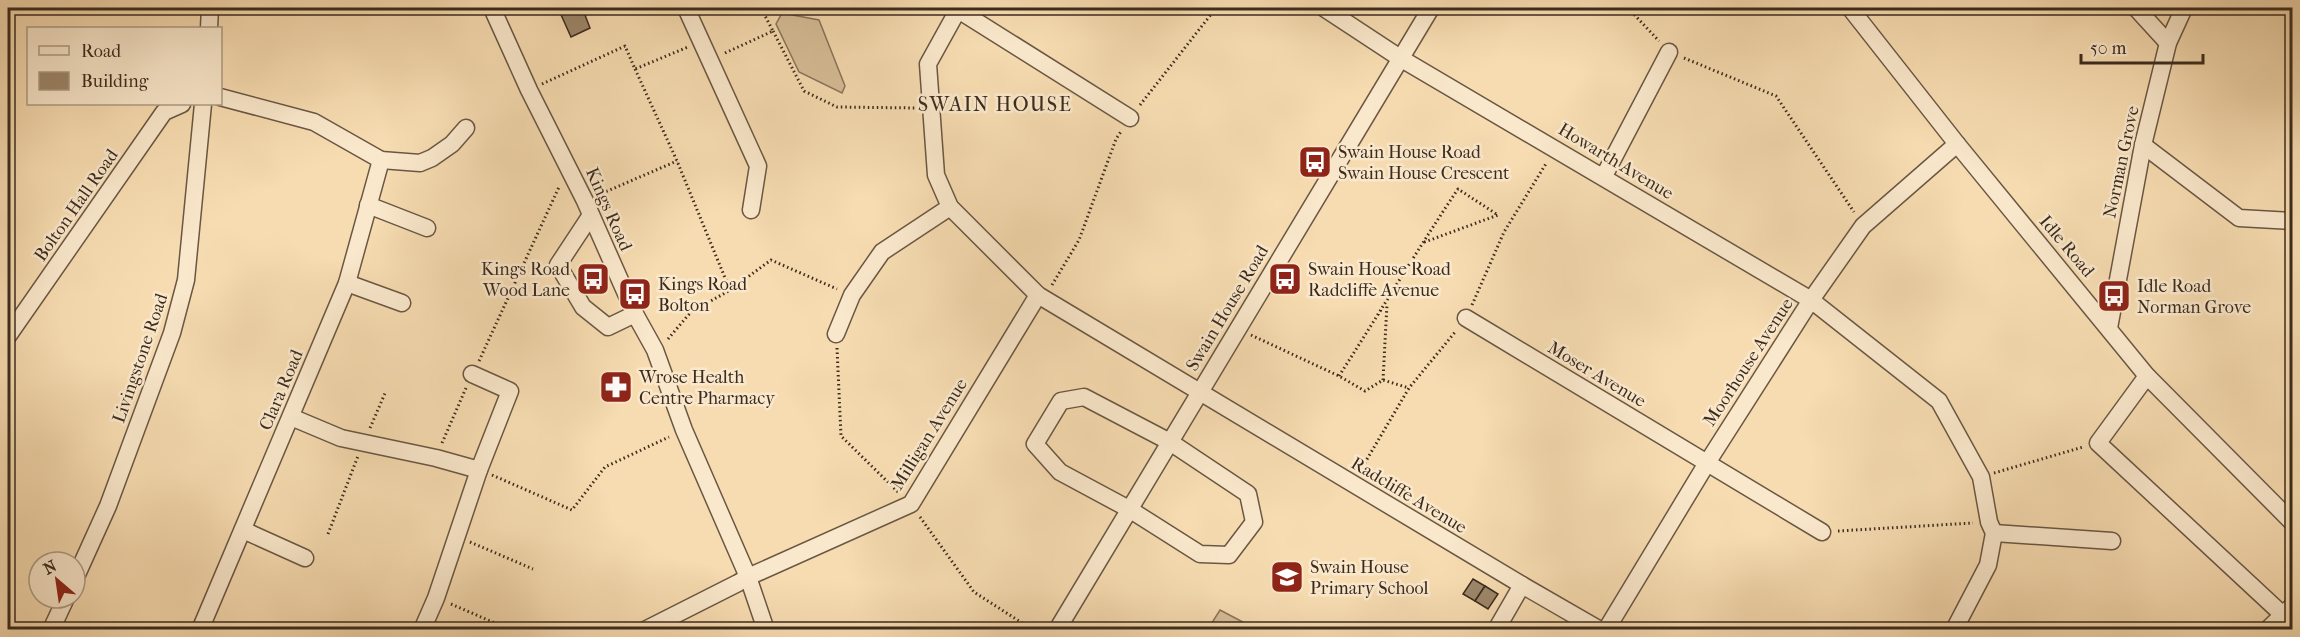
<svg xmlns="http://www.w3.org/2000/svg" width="2300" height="637" viewBox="0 0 2300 637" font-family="'IM FELL French Canon',serif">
  <rect width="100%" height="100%" fill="#f7dcb1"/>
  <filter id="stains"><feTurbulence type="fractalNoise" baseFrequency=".00333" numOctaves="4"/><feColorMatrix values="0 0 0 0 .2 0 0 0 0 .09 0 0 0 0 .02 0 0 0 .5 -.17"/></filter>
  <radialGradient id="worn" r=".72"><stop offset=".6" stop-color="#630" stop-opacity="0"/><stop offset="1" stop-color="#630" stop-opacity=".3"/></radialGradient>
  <g fill="#d7be98" stroke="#89745b" stroke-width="1.5">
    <polygon points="782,13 819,20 845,86 842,93 799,72 776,24"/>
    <polygon points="1220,610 1256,629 1208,629"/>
  </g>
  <g fill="#9d876a" stroke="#3b2b1e" stroke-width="1.5">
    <polygon points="558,8 581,8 582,10 588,8 590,13 585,15 590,28 571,37"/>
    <polygon points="1473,579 1485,586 1475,601 1463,594"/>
    <polygon points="1485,586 1498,594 1488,609 1475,601"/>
  </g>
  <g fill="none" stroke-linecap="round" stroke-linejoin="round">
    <g stroke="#6a5743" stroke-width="19">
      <g id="minor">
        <polyline points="492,8 529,90 585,201 635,314 655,350 684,430 748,577 766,630"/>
        <polyline points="686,8 758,166 751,210"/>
        <polyline points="955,8 1130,118"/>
        <polyline points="959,8 928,64 936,175 950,207 1038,295 1522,585 1600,630"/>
        <polyline points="1324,8 1400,58 1811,300 1939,401 1981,477 1989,522 1994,533 1988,565 1954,630"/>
        <polyline points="1850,8 1957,144 2147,376 2292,522"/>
        <polyline points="2136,8 2168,43"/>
        <polyline points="209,28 210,8"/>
        <polyline points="220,97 314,122 381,160 420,163 432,158 452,144 466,128"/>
        <polyline points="2143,145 2239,218 2292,221"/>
        <polyline points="1604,176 1669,52"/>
        <polyline points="368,205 427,228"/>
        <polyline points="591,215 558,265 583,307 608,327 635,314"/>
        <polyline points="347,283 402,303"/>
        <polyline points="1466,318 1822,532"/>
        <polyline points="2109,328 2143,145 2168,43 2184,8"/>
        <polyline points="836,334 852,295 882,252 950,207"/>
        <polyline points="8,336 164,112 182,104"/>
        <polyline points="2147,376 2098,443 2283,615"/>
        <polygon points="1084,397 1170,442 1248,494 1254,522 1229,555 1200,554 1129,509 1060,472 1035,444 1061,401"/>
        <polyline points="291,417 341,438 436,458 479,470"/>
        <polyline points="243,530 305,558"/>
        <polyline points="1994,533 2112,541"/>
        <polyline points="75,579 108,506 172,333 186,280 203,104"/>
        <polyline points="51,630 66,598"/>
        <polyline points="200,630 347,283 381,160"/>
        <polyline points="422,630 436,598 479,470 510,391 472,374"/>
        <polyline points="645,630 738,583 748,577 911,504 1038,295"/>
        <polyline points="1057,630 1431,8"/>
        <polyline points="1496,630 1522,585"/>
        <polyline points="1606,630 1707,463 1811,300 1863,226 1957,144"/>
        <polyline points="2267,630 2292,606"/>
      </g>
    </g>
    <g stroke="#3b2b1e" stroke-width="3" stroke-dasharray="1.5 3" stroke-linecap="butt">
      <polyline points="1628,8 1659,41"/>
      <polyline points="773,31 804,91 837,107 917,108"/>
      <polyline points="725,53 773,31 761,8"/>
      <polyline points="1684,58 1776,96 1854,212"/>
      <polyline points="635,69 677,161 730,290"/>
      <polyline points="542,84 625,46 635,69 688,47"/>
      <polyline points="1140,105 1216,8"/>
      <polyline points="598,195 677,161"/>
      <polyline points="1052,285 1079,240 1116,139 1122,130"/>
      <polyline points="1472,305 1504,232 1547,162"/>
      <polyline points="1251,335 1339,376 1365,391 1383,380 1409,388"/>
      <polyline points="668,339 690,313 730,290 771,260 837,289"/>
      <polyline points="837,348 841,436 898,492"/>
      <polyline points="479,361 559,187"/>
      <path d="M1339,376C1379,314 1417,250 1458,189L1498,215L1422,243"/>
      <polyline points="1383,380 1387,304"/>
      <polyline points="370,428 386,391"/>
      <polyline points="442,443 466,388"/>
      <polyline points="1360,471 1409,388 1456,331"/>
      <polyline points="1994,473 2083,447"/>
      <polyline points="492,475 572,510 605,467 669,437"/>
      <polyline points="920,517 974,592 1033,630"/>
      <polyline points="1838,531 1973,523"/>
      <polyline points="328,534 358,456"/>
      <polyline points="470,542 533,569"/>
      <polyline points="451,604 511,630"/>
    </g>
    <use href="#minor" stroke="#fae8cc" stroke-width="16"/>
  </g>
  <defs>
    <g id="bus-square" transform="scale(1.725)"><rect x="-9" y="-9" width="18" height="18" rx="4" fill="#8f2418" stroke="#fae8cc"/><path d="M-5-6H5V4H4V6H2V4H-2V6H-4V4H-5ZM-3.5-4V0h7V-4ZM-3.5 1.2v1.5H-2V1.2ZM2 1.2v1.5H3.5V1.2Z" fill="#fff"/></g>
    <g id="pharmacy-square" transform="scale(1.725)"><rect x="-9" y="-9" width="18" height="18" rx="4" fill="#8f2418" stroke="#fae8cc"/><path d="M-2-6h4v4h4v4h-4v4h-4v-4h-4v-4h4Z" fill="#fff"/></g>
    <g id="school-square" transform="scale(1.725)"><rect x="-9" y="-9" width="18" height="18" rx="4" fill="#8f2418" stroke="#fae8cc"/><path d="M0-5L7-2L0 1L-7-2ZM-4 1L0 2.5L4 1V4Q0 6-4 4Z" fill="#fff"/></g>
  </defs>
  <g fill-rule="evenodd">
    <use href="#bus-square" x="1315" y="162"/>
    <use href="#bus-square" x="593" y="279"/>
    <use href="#bus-square" x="1285" y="279"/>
    <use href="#bus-square" x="635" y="294"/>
    <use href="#bus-square" x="2114" y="296"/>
    <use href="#pharmacy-square" x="616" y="387"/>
    <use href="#school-square" x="1287" y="577"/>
  </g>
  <g text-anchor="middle" stroke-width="5" stroke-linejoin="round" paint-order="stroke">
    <g font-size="18" fill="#3b2b1e" stroke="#fae8cc" text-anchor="start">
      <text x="1338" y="158">Swain House Road<tspan x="1338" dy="21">Swain House Crescent</tspan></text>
      <text x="570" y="275" text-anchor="end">Kings Road<tspan x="570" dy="21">Wood Lane</tspan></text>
      <text x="1308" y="275">Swain House Road<tspan x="1308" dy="21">Radcliffe Avenue</tspan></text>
      <text x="658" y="290">Kings Road<tspan x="658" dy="21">Bolton</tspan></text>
      <text x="2137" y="292">Idle Road<tspan x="2137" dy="21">Norman Grove</tspan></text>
      <text x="639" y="383">Wrose Health<tspan x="639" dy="21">Centre Pharmacy</tspan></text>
      <text x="1310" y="573">Swain House<tspan x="1310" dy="21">Primary School</tspan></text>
    </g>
    <g font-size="18" fill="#3b2b1e" stroke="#fae8cc">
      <text transform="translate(1616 161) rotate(31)" y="6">Howarth Avenue</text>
      <text transform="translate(2121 162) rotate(-78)" y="6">Norman Grove</text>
      <text transform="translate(76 205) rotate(-55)" y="6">Bolton Hall Road</text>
      <text transform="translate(609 209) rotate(66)" y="6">Kings Road</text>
      <text transform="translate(2067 246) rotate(50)" y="6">Idle Road</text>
      <text transform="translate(1227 308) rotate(-59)" y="6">Swain House Road</text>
      <text transform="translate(140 358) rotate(-71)" y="6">Livingstone Road</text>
      <text transform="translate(1748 362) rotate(-57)" y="6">Moorhouse Avenue</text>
      <text transform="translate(1597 374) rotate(31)" y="6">Moser Avenue</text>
      <text transform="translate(281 390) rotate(-67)" y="6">Clara Road</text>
      <text transform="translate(929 434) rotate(-58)" y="6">Milligan Avenue</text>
      <text transform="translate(1409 495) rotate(31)" y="6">Radcliffe Avenue</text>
    </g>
    <g font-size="20" letter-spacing="1.5" fill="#3b2b1e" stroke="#fae8cc">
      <text x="995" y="111">SWAIN HOUSE</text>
    </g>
  </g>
  <rect width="2300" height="637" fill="none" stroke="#f7dcb1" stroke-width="30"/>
  <rect x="9" y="9" width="2282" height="619" fill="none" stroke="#3b2b1e" stroke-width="3"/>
  <rect x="15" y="15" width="2270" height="607" fill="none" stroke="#3b2b1e" stroke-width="1.5"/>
  <rect x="27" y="27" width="195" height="78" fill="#fae8cc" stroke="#ae9c86" stroke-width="1.5"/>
  <rect x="39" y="46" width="30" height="9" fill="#fae8cc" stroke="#ae9c86" stroke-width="1.5"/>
  <text x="81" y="57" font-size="18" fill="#3b2b1e">Road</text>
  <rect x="39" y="72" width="30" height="18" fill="#9d876a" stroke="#ae9c86" stroke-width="1.5"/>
  <text x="81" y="87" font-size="18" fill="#3b2b1e">Building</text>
  <g transform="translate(57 580) rotate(331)"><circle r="28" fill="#fae8cc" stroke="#ae9c86" stroke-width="1.5"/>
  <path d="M0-4.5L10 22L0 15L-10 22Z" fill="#8f2418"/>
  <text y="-9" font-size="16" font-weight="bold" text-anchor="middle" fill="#3b2b1e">N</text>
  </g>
  <path d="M2081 54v9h122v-9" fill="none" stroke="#3b2b1e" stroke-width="3"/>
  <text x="2090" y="54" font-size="18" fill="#3b2b1e" stroke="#fae8cc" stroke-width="4.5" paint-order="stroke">50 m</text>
  <rect width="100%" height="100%" filter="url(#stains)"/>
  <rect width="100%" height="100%" fill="url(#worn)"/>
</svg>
